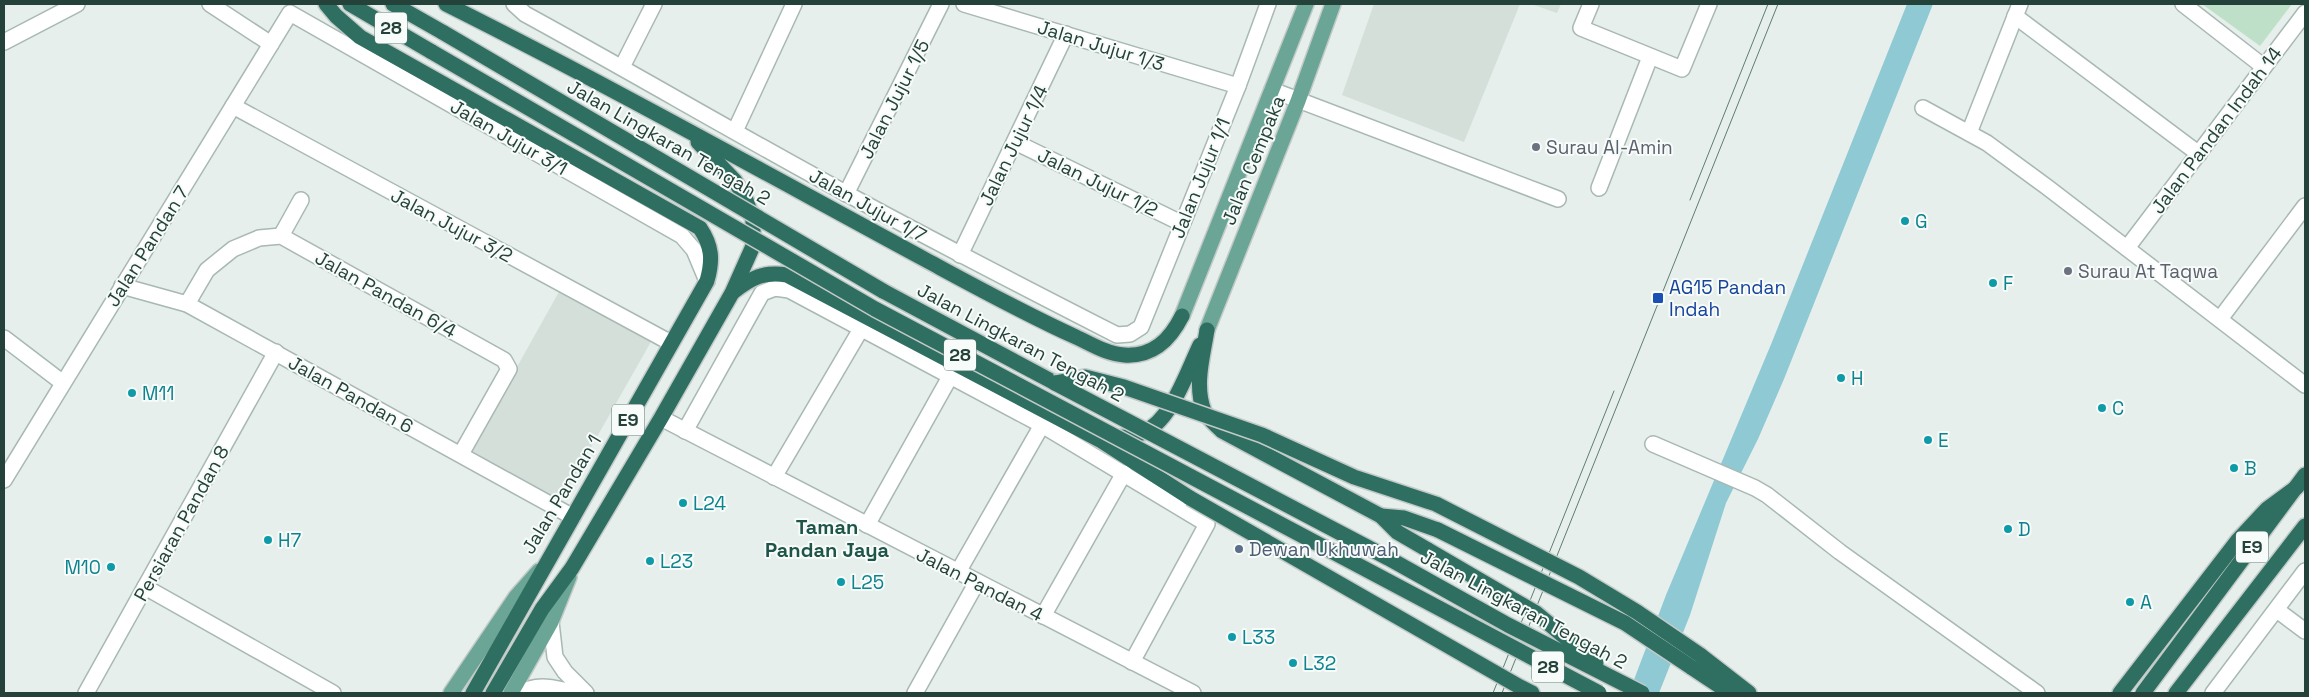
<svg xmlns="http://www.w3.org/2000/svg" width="2309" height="697" viewBox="0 0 2309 697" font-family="'Space Grotesk',sans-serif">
  <rect width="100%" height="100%" fill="#e6efeb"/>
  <g fill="#d4dfda">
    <polygon points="1374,4 1520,4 1464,142 1342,95"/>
    <polygon points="1531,4 1561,4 1557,13"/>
    <polygon points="560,290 652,340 560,502 470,451"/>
  </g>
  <polygon fill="#bfe0c8" points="2202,4 2292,4 2260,46"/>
  <polygon fill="#8ec9d4" points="1907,4 1933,4 1784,379 1758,439 1726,503 1690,615 1659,693 1629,693 1666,595 1772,342"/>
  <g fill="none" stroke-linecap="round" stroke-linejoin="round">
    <g stroke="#a8b8b2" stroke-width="18">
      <g id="minor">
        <polyline points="210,4 271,44"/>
        <path d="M514,4L525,14C633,73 740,136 849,195C937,243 1027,289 1117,335L1130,334L1141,327L1238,86L1268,4"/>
        <polyline points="964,4 1238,86"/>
        <polyline points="1591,4 1581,28 1682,69 1709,4"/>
        <polyline points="2183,4 2264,67"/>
        <polyline points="2015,16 2199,154"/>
        <polyline points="4,42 77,4"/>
        <polyline points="622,67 654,4"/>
        <polyline points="1272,90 1558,199"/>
        <polyline points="233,106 671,343"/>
        <polyline points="1923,108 1987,143 2047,187 2305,385"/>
        <polyline points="735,131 794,4"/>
        <polyline points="1969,133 2020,4"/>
        <polyline points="1015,142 1181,223"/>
        <polyline points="1599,188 1650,57"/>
        <polyline points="846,194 941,4"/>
        <polyline points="281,236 301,200"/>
        <polyline points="2127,248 2305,13"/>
        <polyline points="960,255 1066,34"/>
        <polyline points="122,286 187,304 573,517"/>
        <polyline points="187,304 207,270 233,249 259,238 281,236 504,360 509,369 461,454"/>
        <polyline points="2220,319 2305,206"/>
        <polyline points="4,338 63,383"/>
        <polyline points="661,418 1193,693"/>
        <polyline points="685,431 762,293 775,288 789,290 1042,425 1207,524 1132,662"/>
        <polyline points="1653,444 1755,488 1767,495 1840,552 2037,693"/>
        <polyline points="774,477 861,329"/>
        <polyline points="4,480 290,13 682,236 694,250 707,281"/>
        <polyline points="867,525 951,375"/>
        <polyline points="958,572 1042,425"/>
        <polyline points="145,587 333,693"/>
        <polyline points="2277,610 2305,631"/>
        <polyline points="1043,616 1124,473"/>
        <polyline points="551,622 555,657 565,672 586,693"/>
        <polyline points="86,693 276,352"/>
        <path d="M522,693C536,682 560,689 576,693"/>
        <polyline points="915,693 977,582"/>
        <polyline points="2213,693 2305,571"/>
      </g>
    </g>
    <g stroke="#c2cac8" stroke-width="18">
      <g id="major">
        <polyline points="1182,316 1306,4"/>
        <polyline points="1207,330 1298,101 1333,4"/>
        <polyline points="451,693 516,597 539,571"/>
        <polyline points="511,693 551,622 569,577"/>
      </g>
    </g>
    <g stroke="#c2cac8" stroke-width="18">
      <g id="highway">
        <path d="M326,4L336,16L360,37L700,228C712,246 713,260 707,281L473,693"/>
        <polyline points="350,4 432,52"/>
        <polyline points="393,4 444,33"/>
        <path d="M446,4C608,85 767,174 926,260C976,287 1025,314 1076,337C1091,344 1107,354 1124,355C1153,357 1170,340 1182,316"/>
        <polyline points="883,291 1055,383"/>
        <path d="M733,292C751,278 764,271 787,275L1100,440L1190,498"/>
        <path d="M1207,330C1203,356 1194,385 1204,411C1208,419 1216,425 1222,431L1381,516L1397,532L1428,550"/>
        <path d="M1111,438C1121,437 1133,437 1142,433C1171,422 1187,372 1200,345"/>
        <polyline points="1381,516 1404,518 1438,530"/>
        <polyline points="1700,655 1749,693"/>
        <polyline points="1691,667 1730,693"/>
        <polyline points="1520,687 1532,693"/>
        <polyline points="493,693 542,609 572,568 661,418 732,293 753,246 753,220 746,200 735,181 698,142"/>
        <polyline points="2120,693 2238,540 2267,509 2297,487"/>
        <polyline points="2143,693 2305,475"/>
        <polyline points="2176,693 2305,526"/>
      </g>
    </g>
    <use href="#minor" stroke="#fff" stroke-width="15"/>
    <use href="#major" stroke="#6aa596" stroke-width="15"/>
    <use href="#highway" stroke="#2f6f62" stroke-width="15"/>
    <g stroke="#5f7d75" stroke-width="1">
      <polyline points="1690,200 1768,4"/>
      <polyline points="1493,693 1614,391"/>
      <polyline points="1502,693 1778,4"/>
    </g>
    <g stroke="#c2cac8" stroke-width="18" stroke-linecap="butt">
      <g id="highway-bridge">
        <polyline points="444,33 883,291"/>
        <polyline points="432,52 875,309 1599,693"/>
        <polyline points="1055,383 1085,377 1124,387 1262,435 1354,477 1436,504 1579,577 1637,612 1700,655"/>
        <polyline points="1055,383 1388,558 1508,625 1642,693"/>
        <polyline points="1190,498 1520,687"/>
        <polyline points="1438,530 1625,623 1691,667"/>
        <polyline points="1428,550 1536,613 1596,663"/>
      </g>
    </g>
    <use href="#highway-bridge" stroke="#2f6f62" stroke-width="15"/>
  </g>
  <g fill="#6b7280" stroke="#f7fbf9" stroke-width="2">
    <circle cx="1536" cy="147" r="5"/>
    <circle cx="2068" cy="271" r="5"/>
  </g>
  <g fill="#0f9aa8" stroke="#f7fbf9" stroke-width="2">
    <circle cx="1905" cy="221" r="5"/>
    <circle cx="1993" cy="283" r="5"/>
    <circle cx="1841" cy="378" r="5"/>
    <circle cx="132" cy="393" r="5"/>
    <circle cx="2102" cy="408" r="5"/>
    <circle cx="1928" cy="440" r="5"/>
    <circle cx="2234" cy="468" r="5"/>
    <circle cx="683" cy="503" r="5"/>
    <circle cx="2008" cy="529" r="5"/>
    <circle cx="268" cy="540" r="5"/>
    <circle cx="650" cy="561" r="5"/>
    <circle cx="111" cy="567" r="5"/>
    <circle cx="841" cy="582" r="5"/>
    <circle cx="2130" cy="602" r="5"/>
    <circle cx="1232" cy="637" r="5"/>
    <circle cx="1293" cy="663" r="5"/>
  </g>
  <rect fill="#1a4fb4" stroke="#f7fbf9" stroke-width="2" x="1652" y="292" width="12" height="12" rx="2.5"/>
  <circle fill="#5c6f8a" stroke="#f7fbf9" stroke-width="2" cx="1239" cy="549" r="5"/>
  <g text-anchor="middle" stroke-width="4" stroke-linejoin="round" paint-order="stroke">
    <g fill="#f7fbf9" stroke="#637a73" stroke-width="1">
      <rect x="375" y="12.5" width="32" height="31" rx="4"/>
      <rect x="944" y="339.5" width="32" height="31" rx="4"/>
      <rect x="612" y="404.5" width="32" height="31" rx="4"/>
      <rect x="2236" y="531.5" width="32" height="31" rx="4"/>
      <rect x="1532" y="651.5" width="32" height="31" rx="4"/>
    </g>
    <g font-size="18" font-weight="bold" fill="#24423a">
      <text x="391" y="34">28</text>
      <text x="960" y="361">28</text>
      <text x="628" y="426">E9</text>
      <text x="2252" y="553">E9</text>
      <text x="1548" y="673">28</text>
    </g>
    <g font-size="19" fill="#24423a" stroke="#f7fbf9">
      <text transform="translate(1101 45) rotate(17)" y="7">Jalan Jujur 1/3</text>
      <text transform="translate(894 99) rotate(-63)" y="7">Jalan Jujur 1/5</text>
      <text transform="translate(2216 130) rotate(-53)" y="7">Jalan Pandan Indah 14</text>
      <text transform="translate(509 137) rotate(30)" y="7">Jalan Jujur 3/1</text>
      <text transform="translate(669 142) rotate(30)" y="7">Jalan Lingkaran Tengah 2</text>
      <text transform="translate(1013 145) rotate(-64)" y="7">Jalan Jujur 1/4</text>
      <text transform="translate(1253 160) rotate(-68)" y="7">Jalan Cempaka</text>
      <text transform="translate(1200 178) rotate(-68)" y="7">Jalan Jujur 1/1</text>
      <text transform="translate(1098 182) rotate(26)" y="7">Jalan Jujur 1/2</text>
      <text transform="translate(868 205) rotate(29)" y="7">Jalan Jujur 1/7</text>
      <text transform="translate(452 225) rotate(28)" y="7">Jalan Jujur 3/2</text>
      <text transform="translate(147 246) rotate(-58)" y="7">Jalan Pandan 7</text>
      <text transform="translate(386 294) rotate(29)" y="7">Jalan Pandan 6/4</text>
      <text transform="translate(1021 342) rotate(28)" y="7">Jalan Lingkaran Tengah 2</text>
      <text transform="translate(351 394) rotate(29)" y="7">Jalan Pandan 6</text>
      <text transform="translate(561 494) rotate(-59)" y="7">Jalan Pandan 1</text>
      <text transform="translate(181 523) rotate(-61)" y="7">Persiaran Pandan 8</text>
      <text transform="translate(980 584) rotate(27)" y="7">Jalan Pandan 4</text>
      <text transform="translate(1524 609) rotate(28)" y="7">Jalan Lingkaran Tengah 2</text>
    </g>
    <g font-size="19" fill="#5b616d" stroke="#f7fbf9" text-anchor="start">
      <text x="1546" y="154">Surau Al-Amin</text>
      <text x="2078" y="278">Surau At Taqwa</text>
    </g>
    <g font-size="19" fill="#0d838f" stroke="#f7fbf9" text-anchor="start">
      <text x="1915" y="228">G</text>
      <text x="2003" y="290">F</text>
      <text x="1851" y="385">H</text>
      <text x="142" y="400">M11</text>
      <text x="2112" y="415">C</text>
      <text x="1938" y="447">E</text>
      <text x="2244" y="475">B</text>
      <text x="693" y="510">L24</text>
      <text x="2018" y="536">D</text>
      <text x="278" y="547">H7</text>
      <text x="660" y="568">L23</text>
      <text x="101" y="574" text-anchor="end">M10</text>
      <text x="851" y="589">L25</text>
      <text x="2140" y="609">A</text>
      <text x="1242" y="644">L33</text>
      <text x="1303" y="670">L32</text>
    </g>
    <g font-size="19" fill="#164399" stroke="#f7fbf9" text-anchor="start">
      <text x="1669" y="294">AG15 Pandan<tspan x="1669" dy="22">Indah</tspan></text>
    </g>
    <g font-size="19" fill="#4e5e75" stroke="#f7fbf9" text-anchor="start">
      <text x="1249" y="556">Dewan Ukhuwah</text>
    </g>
    <g font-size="20" font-weight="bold" fill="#1f5548" stroke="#f7fbf9">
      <text x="827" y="534">Taman<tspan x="827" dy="23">Pandan Jaya</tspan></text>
    </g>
  </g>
  <rect width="2309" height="697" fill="none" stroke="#24423a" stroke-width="10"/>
</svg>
